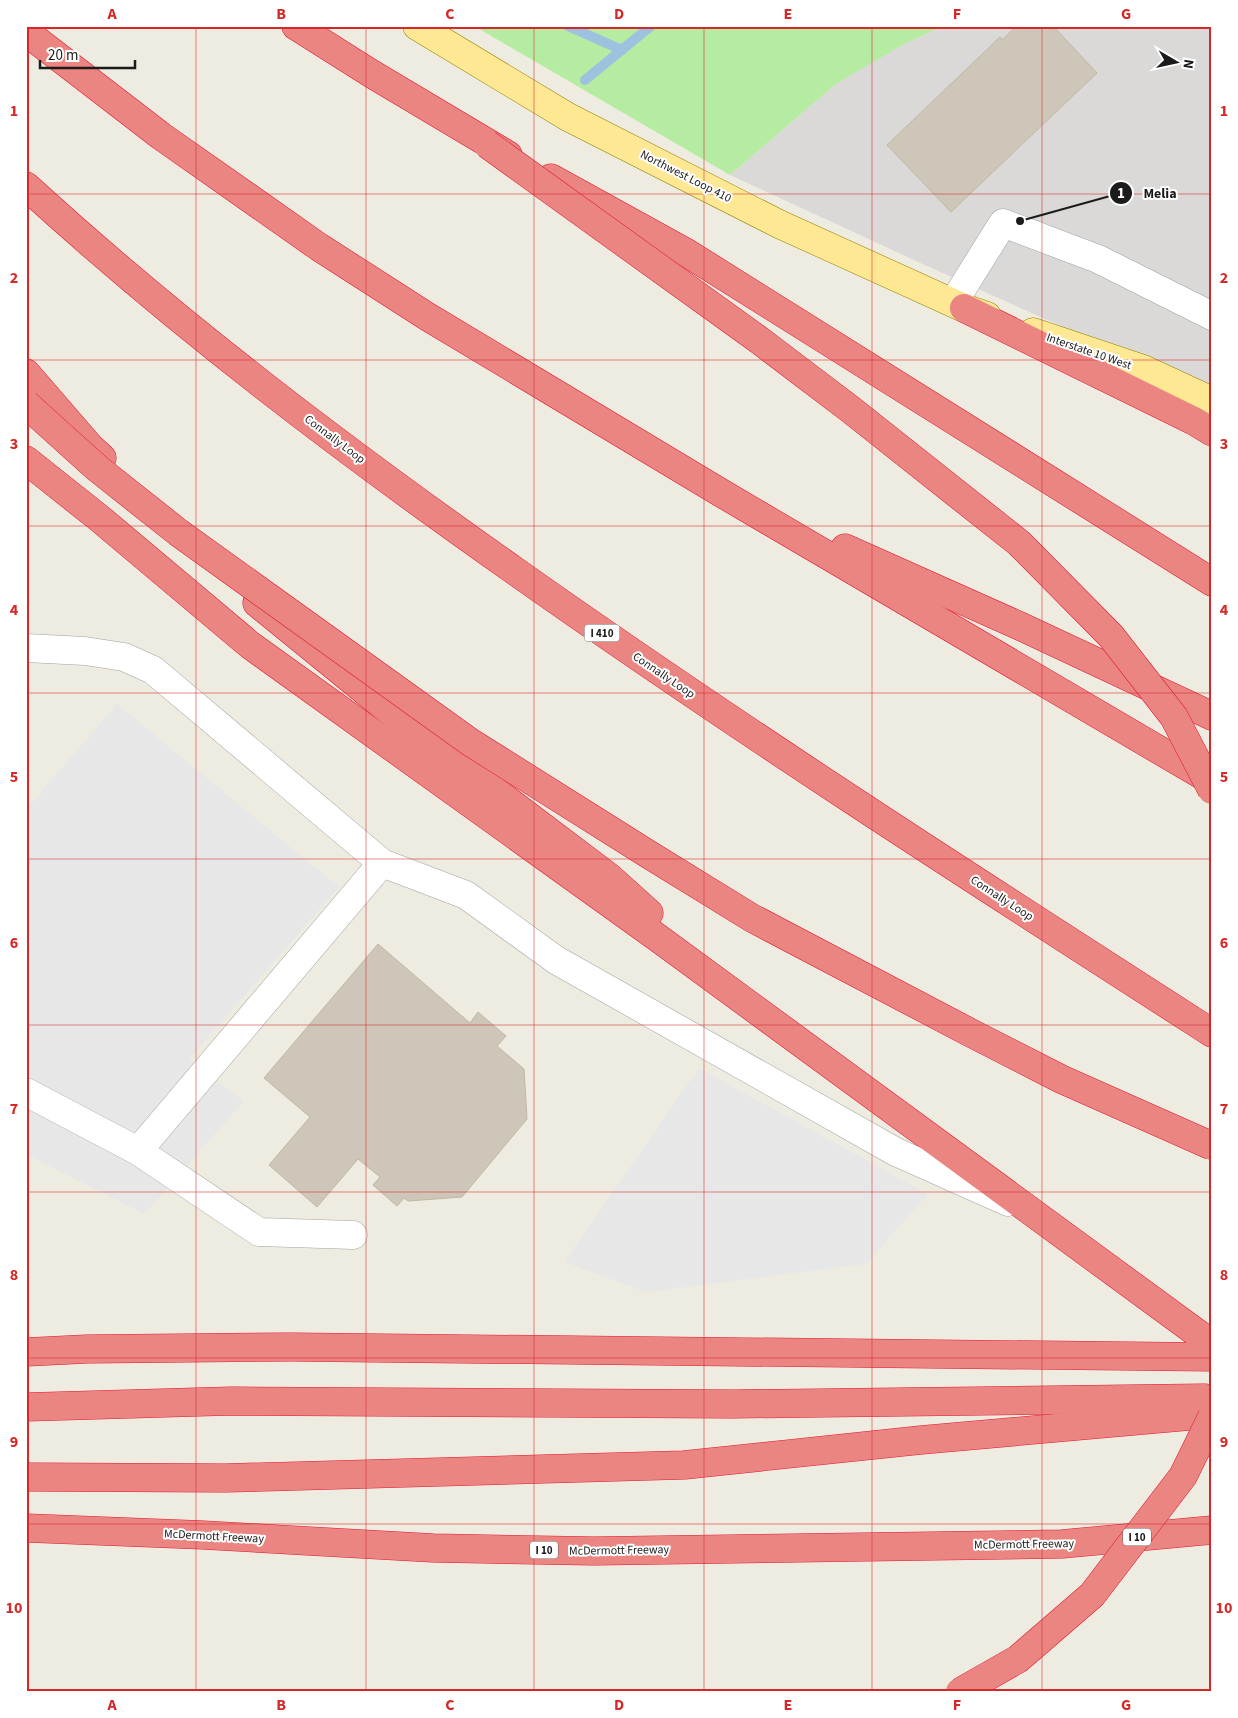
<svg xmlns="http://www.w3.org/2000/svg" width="1238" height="1718" viewBox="0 0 1238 1718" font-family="'Source Sans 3',sans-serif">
  <rect width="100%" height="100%" fill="#eeece0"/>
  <polygon fill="#dad9d8" points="944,26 1212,26 1212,394 927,266 730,175 836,84 864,66 904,44"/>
  <polygon fill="#b6eca2" points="474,26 944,26 904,44 836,84 730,175"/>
  <g fill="#e7e7e7">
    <polygon points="117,704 339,887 189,1059 244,1101 145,1214 26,1154 26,809"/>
    <polygon points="699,1068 928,1194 866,1264 646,1292 564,1262"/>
  </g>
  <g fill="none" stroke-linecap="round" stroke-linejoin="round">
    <g stroke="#9dc2df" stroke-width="10">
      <polyline points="568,26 622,50"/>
      <polyline points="585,80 651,26"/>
    </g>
  </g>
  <g fill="#cec7b9" stroke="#c0b6a2">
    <polygon points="1017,26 1053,26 1097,73 951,212 887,145 1000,37 1002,40"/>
    <polygon points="378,944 470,1023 478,1012 506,1036 497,1046 524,1069 527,1119 462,1197 408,1201 404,1198 397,1206 373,1185 380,1177 358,1159 317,1207 269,1165 310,1117 264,1078"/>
  </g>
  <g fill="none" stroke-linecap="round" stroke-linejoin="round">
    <g stroke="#a2a2a2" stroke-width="29">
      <g id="minor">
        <polyline points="953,303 1003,223 1098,259 1212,316"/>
        <polyline points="26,648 85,651 124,657 153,670 382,863 466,895 556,960 896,1152 1008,1202"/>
        <polyline points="26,1092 138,1151 259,1232 353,1235"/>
        <polyline points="138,1151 382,863"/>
      </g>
    </g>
    <g stroke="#938200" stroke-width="29">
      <g id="major">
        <polyline points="417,26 568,117 779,224 964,308 987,316"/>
        <polyline points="1033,332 1143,369 1212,401"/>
      </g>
    </g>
    <g stroke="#e01932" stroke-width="29">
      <g id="highway">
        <polyline points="296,26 372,74 508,155"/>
        <polyline points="26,32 161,136 319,247 428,317 723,494 1212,781"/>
        <polyline points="551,178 687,253 1212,582"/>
        <path d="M26,186C179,326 346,452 515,571C743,732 977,882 1212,1033"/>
        <polyline points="964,308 1194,421 1212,432"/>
        <polyline points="26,373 90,447 102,458"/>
        <polyline points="26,460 99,518 250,645 658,938 1212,1344"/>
        <polyline points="845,548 1022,627 1212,716"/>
        <polyline points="257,603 397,717 609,877 649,913"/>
        <polyline points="26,1352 87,1349 291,1347 1212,1357"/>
        <polyline points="26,1407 232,1401 734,1404 1205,1398"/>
        <polyline points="26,1477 225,1478 684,1465 921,1440 1212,1414"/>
        <polyline points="26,1528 203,1535 433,1548 594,1551 1062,1544 1212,1530"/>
      </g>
    </g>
    <use href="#minor" stroke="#fff" stroke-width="28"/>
    <use href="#major" stroke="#ffe894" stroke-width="28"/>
    <use href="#highway" stroke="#eb8582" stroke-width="28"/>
    <g stroke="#e01932" stroke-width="29" stroke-linecap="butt">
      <g id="highway-bridge">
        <polyline points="487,144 759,340 850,409 1019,543 1111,636 1174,717 1212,790"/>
        <polyline points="26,404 97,468 179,533 470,742 648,854 752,918 971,1033 1061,1079 1212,1146"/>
        <polyline points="960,1692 1018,1659 1092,1595 1183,1476 1212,1417"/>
      </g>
    </g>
    <use href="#highway-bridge" stroke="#eb8582" stroke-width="28"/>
  </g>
  <path fill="none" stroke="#d62828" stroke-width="1" stroke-opacity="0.55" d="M196,26V1692M366,26V1692M534,26V1692M704,26V1692M872,26V1692M1042,26V1692M26,194H1212M26,360H1212M26,526H1212M26,693H1212M26,859H1212M26,1025H1212M26,1192H1212M26,1358H1212M26,1524H1212"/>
  <g text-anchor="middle" stroke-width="4" stroke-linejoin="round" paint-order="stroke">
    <g fill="#fff" stroke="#5f5f5f" stroke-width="1">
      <rect x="584.5" y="624.5" width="35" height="17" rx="4"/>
      <rect x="1123" y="1528.5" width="28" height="17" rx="4"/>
      <rect x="530" y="1541.5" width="28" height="17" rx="4"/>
    </g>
    <g font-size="11" font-weight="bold" fill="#1b1b1b">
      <text x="602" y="637">I 410</text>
      <text x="1137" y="1541">I 10</text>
      <text x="544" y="1554">I 10</text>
    </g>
    <g font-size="12" fill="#1b1b1b" stroke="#fff">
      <text transform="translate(686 176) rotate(27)" y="4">Northwest Loop 410</text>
      <text transform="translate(1089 351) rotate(19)" y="4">Interstate 10 West</text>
      <text transform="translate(335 439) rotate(37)" y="4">Connally Loop</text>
      <text transform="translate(664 675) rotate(34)" y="4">Connally Loop</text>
      <text transform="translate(1002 898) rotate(33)" y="4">Connally Loop</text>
      <text transform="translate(214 1536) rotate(3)" y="4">McDermott Freeway</text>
      <text transform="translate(1024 1544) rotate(-1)" y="4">McDermott Freeway</text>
      <text transform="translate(619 1550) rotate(-1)" y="4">McDermott Freeway</text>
    </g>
  </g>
  <path fill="none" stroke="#1b1b1b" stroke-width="2" d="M1020 221L1121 193"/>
  <g fill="#1b1b1b" stroke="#fff" stroke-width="2">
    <circle cx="1020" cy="221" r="5"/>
    <circle cx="1121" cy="193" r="12"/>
  </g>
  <g font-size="15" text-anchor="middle" font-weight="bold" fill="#fff">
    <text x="1121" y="198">1</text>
  </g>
  <g font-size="14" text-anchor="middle" font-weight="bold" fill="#1b1b1b" stroke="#fff" stroke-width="4" stroke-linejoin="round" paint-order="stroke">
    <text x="1160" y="198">Melia</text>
  </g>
  <rect width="1238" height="1718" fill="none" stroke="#ffffff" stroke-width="55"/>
  <g transform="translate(1176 62) rotate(99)" stroke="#ffffff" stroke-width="4" paint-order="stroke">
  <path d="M0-4L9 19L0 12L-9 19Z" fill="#1b1b1b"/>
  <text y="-8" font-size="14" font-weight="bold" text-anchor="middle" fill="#1b1b1b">N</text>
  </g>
  <path d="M40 60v8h95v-8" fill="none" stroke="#1b1b1b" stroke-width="2.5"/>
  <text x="48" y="60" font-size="15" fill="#1b1b1b" stroke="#ffffff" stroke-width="4" paint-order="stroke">20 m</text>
  <rect x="28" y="28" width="1182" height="1662" fill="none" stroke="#d62828" stroke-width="2"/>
  <g font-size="16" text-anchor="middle" font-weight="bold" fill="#d62828">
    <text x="112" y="19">A</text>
    <text x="281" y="19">B</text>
    <text x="450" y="19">C</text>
    <text x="619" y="19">D</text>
    <text x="788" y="19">E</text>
    <text x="957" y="19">F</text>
    <text x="1126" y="19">G</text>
    <text x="14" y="116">1</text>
    <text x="1224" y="116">1</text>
    <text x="14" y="283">2</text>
    <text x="1224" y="283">2</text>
    <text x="14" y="449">3</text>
    <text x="1224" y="449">3</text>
    <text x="14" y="615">4</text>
    <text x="1224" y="615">4</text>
    <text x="14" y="782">5</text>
    <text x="1224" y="782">5</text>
    <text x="14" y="948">6</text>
    <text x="1224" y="948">6</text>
    <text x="14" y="1114">7</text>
    <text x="1224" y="1114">7</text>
    <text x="14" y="1280">8</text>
    <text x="1224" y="1280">8</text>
    <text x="14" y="1447">9</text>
    <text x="1224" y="1447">9</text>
    <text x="14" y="1613">10</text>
    <text x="1224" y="1613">10</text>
    <text x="112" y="1710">A</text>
    <text x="281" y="1710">B</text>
    <text x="450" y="1710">C</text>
    <text x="619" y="1710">D</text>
    <text x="788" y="1710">E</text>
    <text x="957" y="1710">F</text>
    <text x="1126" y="1710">G</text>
  </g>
</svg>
